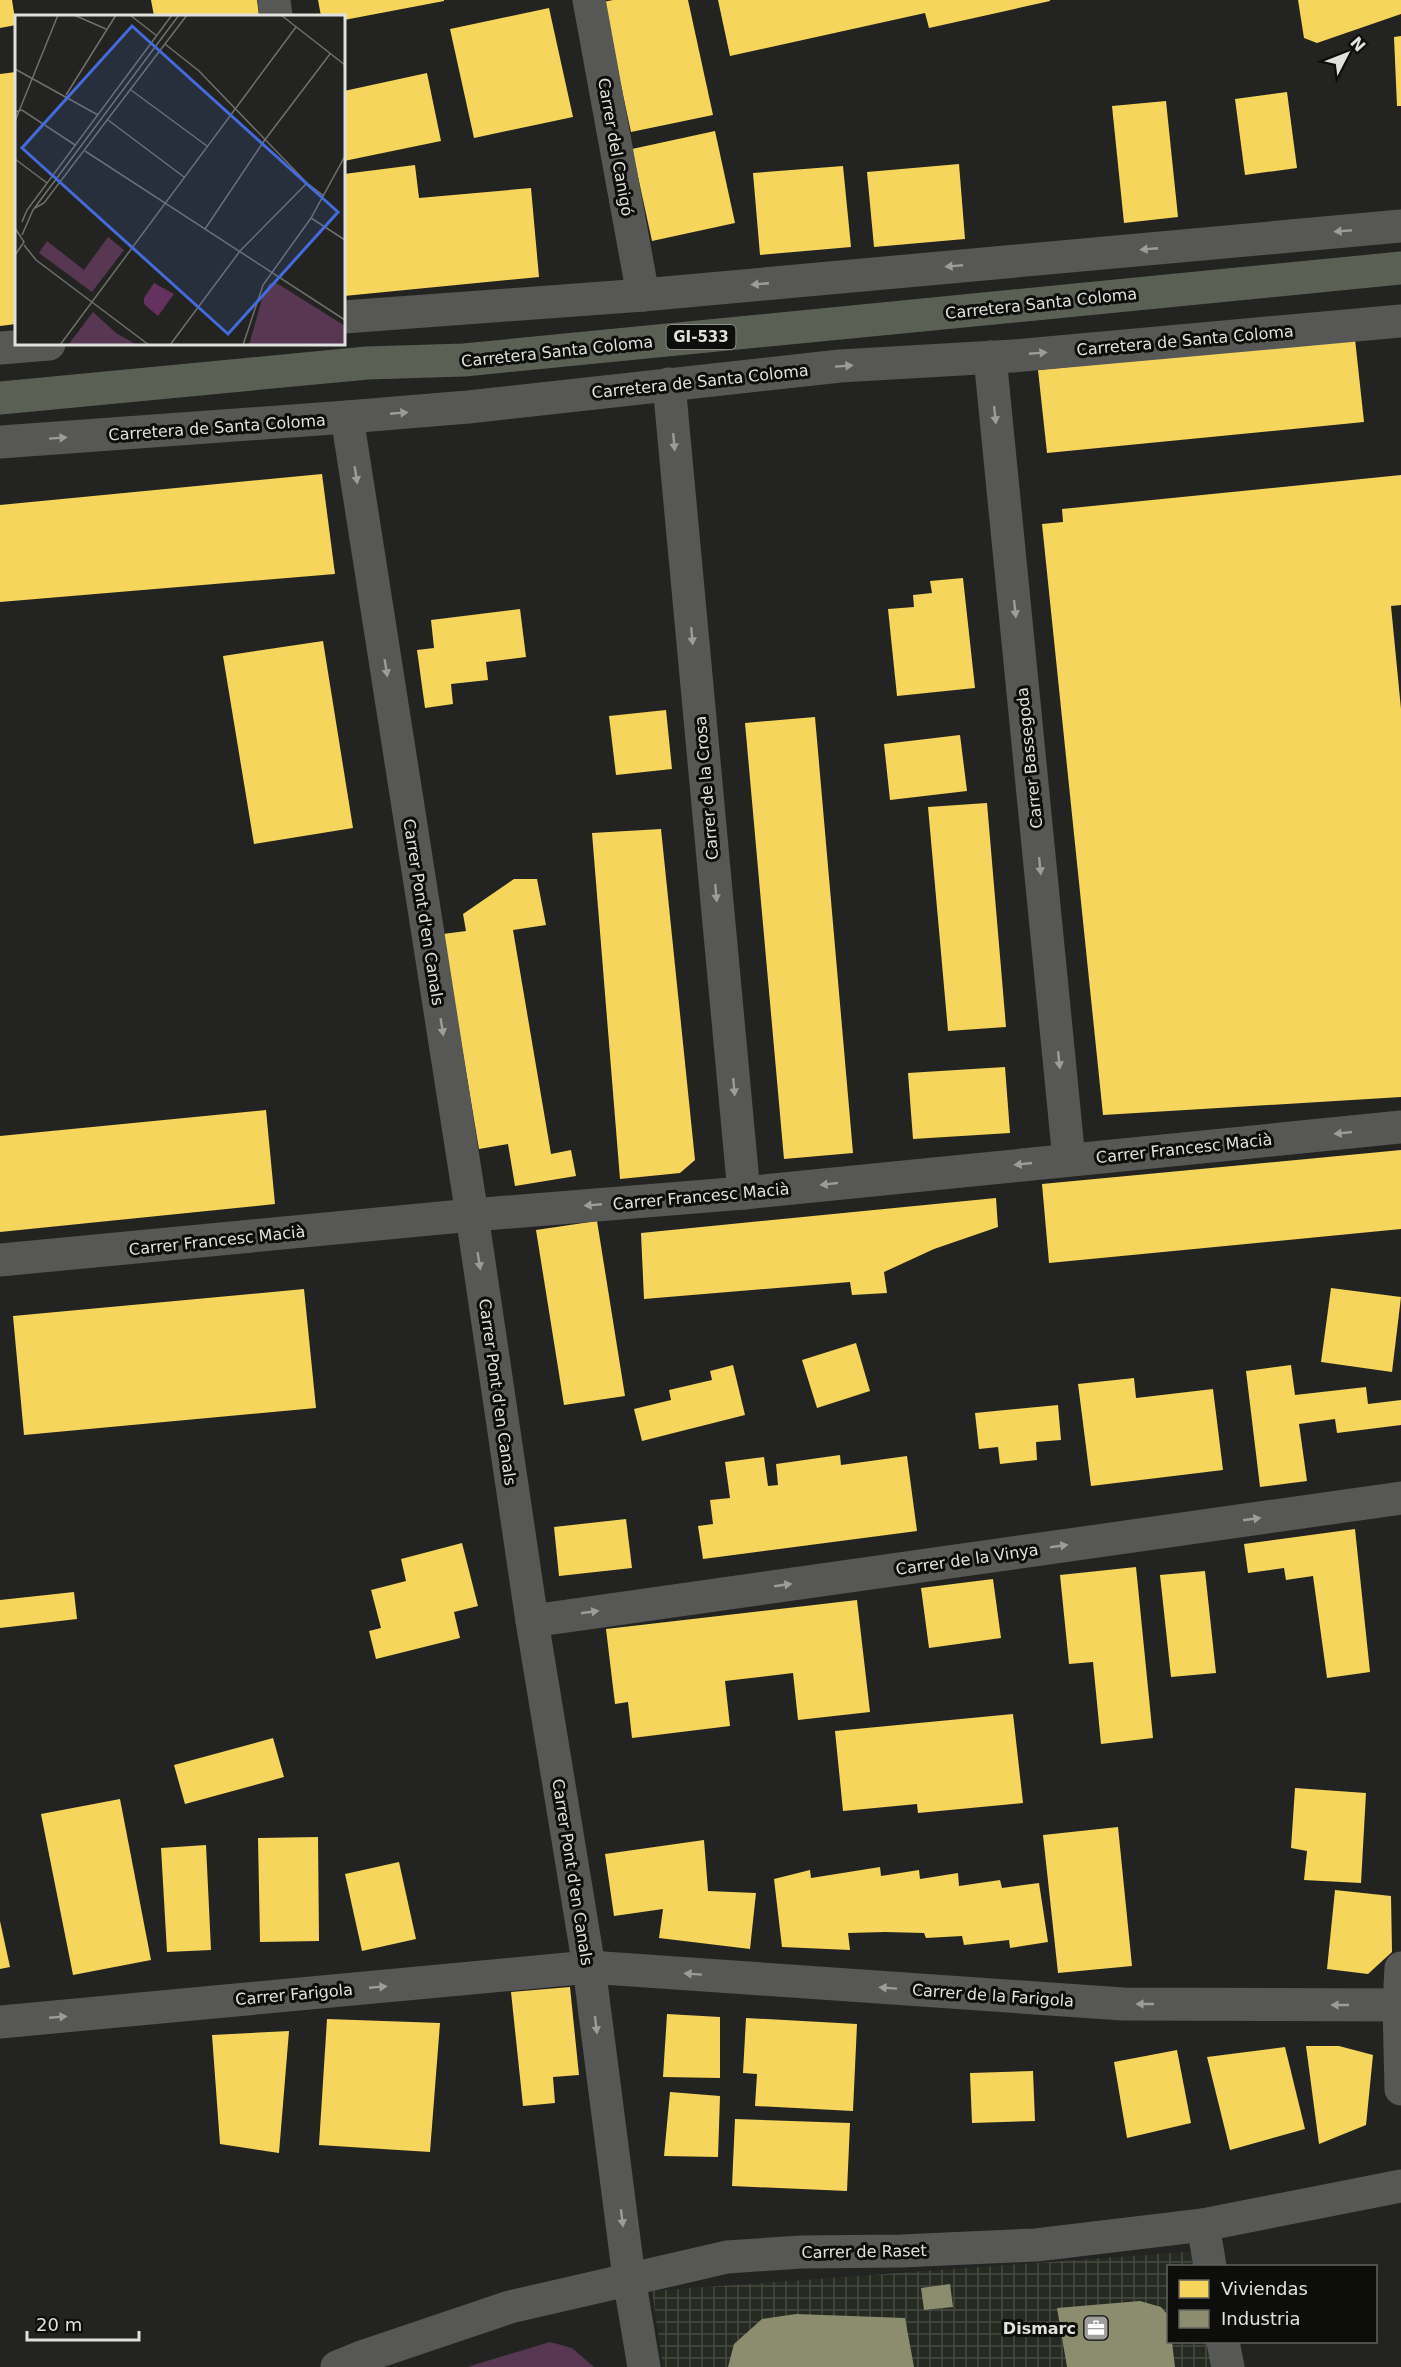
<svg xmlns="http://www.w3.org/2000/svg" width="1401" height="2367" viewBox="0 0 1401 2367" font-family="'DejaVu Sans',sans-serif">
  <defs>
    <pattern id="industrial-grid" width="8" height="8" patternUnits="userSpaceOnUse" patternTransform="scale(1.5)"><rect width="8" height="8" fill="#262b22"/><path d="M0 4h8M4 0v8" fill="none" stroke="#454942"/></pattern>
  </defs>
  <rect width="100%" height="100%" fill="#232422"/>
  <polygon fill="url(#industrial-grid)" points="1213,2250 1216,2266 1168,2266 1168,2342 1229,2342 1234,2367 663,2367 652,2291"/>
  <polygon fill="#573752" points="550,2342 572,2348 594,2367 467,2367"/>
  <g fill="#f6d55c">
    <polygon points="0,0 12,0 16,25 0,28"/>
    <polygon points="151,0 257,0 259,16 154,16"/>
    <polygon points="318,0 444,0 444,1 344,20 344,16 321,16"/>
    <polygon points="613,0 688,0 713,115 631,132 603,2"/>
    <polygon points="718,0 1050,0 1050,1 929,28 925,13 730,56"/>
    <polygon points="1298,0 1401,0 1401,14 1317,43 1304,38"/>
    <polygon points="549,8 573,117 474,138 450,29"/>
    <polygon points="1401,36 1401,106 1397,106 1394,37"/>
    <polygon points="16,72 16,324 0,326 0,74"/>
    <polygon points="427,73 441,141 344,161 344,91"/>
    <polygon points="1287,92 1297,168 1245,175 1235,99"/>
    <polygon points="1166,101 1178,217 1124,223 1112,106"/>
    <polygon points="715,131 735,223 652,241 632,149"/>
    <polygon points="959,164 965,239 874,247 867,172"/>
    <polygon points="415,165 419,198 531,188 539,277 344,296 344,174"/>
    <polygon points="843,166 851,247 760,255 753,173"/>
    <polygon points="1355,339 1364,422 1047,453 1038,370"/>
    <polygon points="322,474 335,574 0,602 0,505"/>
    <polygon points="1401,475 1401,605 1391,606 1401,709 1401,1097 1103,1115 1042,524 1063,522 1062,509"/>
    <polygon points="963,578 975,688 897,696 888,609 914,607 913,595 932,593 930,581"/>
    <polygon points="520,609 526,657 486,662 488,680 451,684 453,704 425,708 417,650 434,648 431,620"/>
    <polygon points="323,641 353,828 254,844 223,656"/>
    <polygon points="666,710 672,769 616,775 609,716"/>
    <polygon points="815,717 853,1153 784,1159 745,723"/>
    <polygon points="960,735 967,791 890,800 884,744"/>
    <polygon points="987,803 1006,1027 948,1031 928,807"/>
    <polygon points="661,829 695,1160 680,1173 620,1179 592,833"/>
    <polygon points="514,879 537,879 546,925 513,930 551,1154 571,1150 576,1176 515,1186 508,1144 479,1149 443,934 466,931 463,914"/>
    <polygon points="1005,1067 1010,1133 913,1139 908,1073"/>
    <polygon points="266,1110 275,1204 0,1232 0,1136"/>
    <polygon points="1401,1150 1401,1229 1049,1263 1042,1184"/>
    <polygon points="996,1198 998,1227 934,1249 884,1272 887,1293 852,1295 850,1282 644,1299 641,1233"/>
    <polygon points="597,1221 625,1396 564,1405 536,1230"/>
    <polygon points="1331,1288 1401,1297 1392,1372 1321,1362"/>
    <polygon points="304,1289 316,1408 24,1435 13,1316"/>
    <polygon points="856,1343 870,1391 817,1408 802,1360"/>
    <polygon points="733,1365 745,1415 642,1441 634,1409 671,1400 669,1390 712,1380 710,1371"/>
    <polygon points="1291,1365 1295,1395 1366,1387 1368,1404 1401,1400 1401,1425 1337,1433 1335,1419 1299,1424 1307,1481 1260,1487 1246,1371"/>
    <polygon points="1134,1378 1136,1398 1213,1389 1223,1470 1091,1486 1078,1384"/>
    <polygon points="1058,1405 1061,1440 1036,1442 1037,1460 1000,1464 998,1447 979,1449 975,1413"/>
    <polygon points="840,1455 841,1465 907,1456 917,1531 703,1559 698,1526 713,1524 710,1500 730,1498 725,1462 764,1457 768,1486 778,1485 776,1464"/>
    <polygon points="626,1519 632,1568 559,1576 554,1527"/>
    <polygon points="1355,1529 1370,1672 1327,1678 1313,1576 1286,1580 1284,1568 1248,1573 1244,1544"/>
    <polygon points="462,1543 478,1606 454,1612 460,1638 376,1659 369,1631 381,1628 371,1590 406,1581 401,1559"/>
    <polygon points="1136,1567 1153,1738 1101,1744 1093,1662 1069,1664 1060,1575"/>
    <polygon points="1205,1571 1216,1673 1171,1677 1160,1575"/>
    <polygon points="993,1579 1001,1638 929,1648 921,1588"/>
    <polygon points="74,1592 77,1619 0,1628 0,1600"/>
    <polygon points="857,1600 870,1712 798,1720 793,1673 725,1681 730,1726 632,1738 628,1702 615,1704 606,1629"/>
    <polygon points="1013,1714 1023,1803 918,1813 917,1804 843,1811 835,1731"/>
    <polygon points="273,1738 284,1777 185,1804 174,1765"/>
    <polygon points="1295,1788 1366,1793 1361,1883 1304,1880 1307,1851 1291,1848"/>
    <polygon points="120,1799 151,1960 73,1975 41,1814"/>
    <polygon points="1118,1827 1132,1966 1058,1973 1043,1835"/>
    <polygon points="318,1837 319,1941 260,1942 258,1838"/>
    <polygon points="704,1840 708,1891 756,1893 750,1949 659,1938 663,1909 614,1916 605,1854"/>
    <polygon points="206,1845 211,1950 167,1952 161,1848"/>
    <polygon points="399,1862 416,1939 362,1951 345,1874"/>
    <polygon points="880,1867 881,1876 919,1870 920,1879 958,1873 959,1886 1000,1880 1002,1888 1039,1883 1048,1942 1010,1948 1009,1940 964,1945 962,1936 926,1938 924,1933 885,1932 848,1933 850,1950 782,1947 774,1879 810,1870 811,1878"/>
    <polygon points="1335,1890 1391,1896 1392,1952 1368,1974 1327,1969"/>
    <polygon points="0,1921 10,1967 0,1969"/>
    <polygon points="570,1987 579,2075 553,2077 555,2103 523,2106 511,1992"/>
    <polygon points="667,2014 720,2017 720,2078 663,2077"/>
    <polygon points="746,2018 857,2024 853,2111 755,2106 757,2074 743,2073"/>
    <polygon points="327,2019 440,2023 430,2152 319,2145"/>
    <polygon points="289,2031 279,2153 220,2144 212,2035"/>
    <polygon points="1306,2046 1339,2046 1373,2055 1366,2125 1319,2144"/>
    <polygon points="1285,2047 1305,2129 1230,2150 1207,2057"/>
    <polygon points="1177,2050 1191,2123 1127,2138 1114,2062"/>
    <polygon points="1033,2071 1035,2121 972,2123 970,2073"/>
    <polygon points="670,2092 720,2096 718,2157 664,2156"/>
    <polygon points="735,2119 850,2123 847,2191 732,2186"/>
  </g>
  <g fill="#8c8c6e">
    <polygon points="950,2284 953,2307 924,2310 921,2288"/>
    <polygon points="1140,2301 1161,2307 1168,2315 1168,2342 1172,2342 1175,2367 1067,2367 1057,2308"/>
    <polygon points="796,2314 905,2318 914,2367 728,2367 734,2344 762,2319"/>
  </g>
  <g fill="none" stroke-linecap="round" stroke-linejoin="round">
    <g stroke="#575756" stroke-width="33">
      <polyline points="274,0 276,16"/>
      <polyline points="589,0 643,295"/>
      <polyline points="344,317 643,295 1401,226"/>
      <polyline points="0,348 49,344"/>
      <polyline points="990,357 1069,1160"/>
      <polyline points="669,384 744,1193"/>
      <polyline points="347,417 472,1215 532,1621 589,1967 629,2278 644,2367"/>
      <polyline points="0,442 347,417 468,407 840,366 1013,356 1401,321"/>
      <polyline points="0,1260 472,1215 744,1193 1401,1127"/>
      <polyline points="532,1621 1401,1498"/>
      <polyline points="1401,1968 1399,2005 1401,2089"/>
      <polyline points="0,2022 589,1967 1123,2004 1399,2005"/>
      <polyline points="1203,2225 1210,2266"/>
      <polyline points="1223,2342 1228,2367"/>
      <polyline points="337,2367 359,2358 510,2307 727,2257 801,2252 901,2251 1036,2245 1203,2225 1401,2186"/>
    </g>
    <polyline stroke="#5b6054" stroke-width="33" points="0,398 367,363 464,360 1401,268"/>
  </g>
  <defs><path id="oneway-solid" d="M-6-.8H1V-3.2L6.5 0L1 3.2V.8H-6Z" transform="scale(1.5)"/></defs>
  <g fill="#9c9c9a">
    <use href="#oneway-solid" transform="translate(1343 231) rotate(175)"/>
    <use href="#oneway-solid" transform="translate(1149 249) rotate(175)"/>
    <use href="#oneway-solid" transform="translate(954 266) rotate(175)"/>
    <use href="#oneway-solid" transform="translate(760 284) rotate(175)"/>
    <use href="#oneway-solid" transform="translate(1038 353) rotate(-5)"/>
    <use href="#oneway-solid" transform="translate(844 366) rotate(-4)"/>
    <use href="#oneway-solid" transform="translate(399 413) rotate(-5)"/>
    <use href="#oneway-solid" transform="translate(995 415) rotate(84)"/>
    <use href="#oneway-solid" transform="translate(58 438) rotate(-4)"/>
    <use href="#oneway-solid" transform="translate(674 442) rotate(85)"/>
    <use href="#oneway-solid" transform="translate(356 475) rotate(81)"/>
    <use href="#oneway-solid" transform="translate(1015 609) rotate(84)"/>
    <use href="#oneway-solid" transform="translate(692 636) rotate(85)"/>
    <use href="#oneway-solid" transform="translate(386 668) rotate(81)"/>
    <use href="#oneway-solid" transform="translate(1040 866) rotate(84)"/>
    <use href="#oneway-solid" transform="translate(716 893) rotate(85)"/>
    <use href="#oneway-solid" transform="translate(442 1027) rotate(81)"/>
    <use href="#oneway-solid" transform="translate(1059 1060) rotate(84)"/>
    <use href="#oneway-solid" transform="translate(734 1087) rotate(85)"/>
    <use href="#oneway-solid" transform="translate(1343 1133) rotate(174)"/>
    <use href="#oneway-solid" transform="translate(1023 1164) rotate(174)"/>
    <use href="#oneway-solid" transform="translate(829 1184) rotate(174)"/>
    <use href="#oneway-solid" transform="translate(593 1205) rotate(175)"/>
    <use href="#oneway-solid" transform="translate(479 1261) rotate(81)"/>
    <use href="#oneway-solid" transform="translate(1252 1519) rotate(-8)"/>
    <use href="#oneway-solid" transform="translate(1059 1546) rotate(-8)"/>
    <use href="#oneway-solid" transform="translate(783 1585) rotate(-8)"/>
    <use href="#oneway-solid" transform="translate(590 1612) rotate(-8)"/>
    <use href="#oneway-solid" transform="translate(693 1974) rotate(-176)"/>
    <use href="#oneway-solid" transform="translate(378 1987) rotate(-5)"/>
    <use href="#oneway-solid" transform="translate(888 1988) rotate(-176)"/>
    <use href="#oneway-solid" transform="translate(1145 2004) rotate(-180)"/>
    <use href="#oneway-solid" transform="translate(1340 2005) rotate(-180)"/>
    <use href="#oneway-solid" transform="translate(58 2017) rotate(-5)"/>
    <use href="#oneway-solid" transform="translate(596 2025) rotate(83)"/>
    <use href="#oneway-solid" transform="translate(622 2218) rotate(83)"/>
  </g>
  <defs>
    <g id="office-square" transform="scale(1.35)"><rect x="-9" y="-9" width="18" height="18" rx="4" fill="#9e9f9c" stroke="#0d0e0c"/><path d="M-6-3h4V-5.5h4V-3h4V5H-6ZM-1-4.5V-3h2v-1.5ZM-6 0V1H6V0Z" fill="#fff"/></g>
  </defs>
  <g fill-rule="evenodd">
    <use href="#office-square" x="1096" y="2328"/>
  </g>
  <g text-anchor="middle" stroke-width="6" stroke-linejoin="round" paint-order="stroke">
    <rect fill="#0d0e0c" stroke="#a1a29f" stroke-width="1.5" x="666.5" y="325" width="69" height="24" rx="4.5"/>
    <g font-size="15" font-weight="bold" fill="#e0e1de">
      <text x="701" y="342">GI-533</text>
    </g>
    <g font-size="16" fill="#e0e1de" stroke="#0d0e0c">
      <text transform="translate(616 147) rotate(80)" y="6">Carrer del Canigó</text>
      <text transform="translate(1041 303) rotate(-6)" y="6">Carretera Santa Coloma</text>
      <text transform="translate(1185 340) rotate(-5)" y="6">Carretera de Santa Coloma</text>
      <text transform="translate(557 351) rotate(-6)" y="6">Carretera Santa Coloma</text>
      <text transform="translate(700 381) rotate(-6)" y="6">Carretera de Santa Coloma</text>
      <text transform="translate(217 427) rotate(-4)" y="6">Carretera de Santa Coloma</text>
      <text transform="translate(1029 758) rotate(-96)" y="6">Carrer Bassegoda</text>
      <text transform="translate(706 788) rotate(-95)" y="6">Carrer de la Crosa</text>
      <text transform="translate(424 912) rotate(81)" y="6">Carrer Pont d'en Canals</text>
      <text transform="translate(1184 1148) rotate(-6)" y="6">Carrer Francesc Macià</text>
      <text transform="translate(701 1196) rotate(-5)" y="6">Carrer Francesc Macià</text>
      <text transform="translate(217 1240) rotate(-6)" y="6">Carrer Francesc Macià</text>
      <text transform="translate(498 1392) rotate(82)" y="6">Carrer Pont d'en Canals</text>
      <text transform="translate(967 1559) rotate(-8)" y="6">Carrer de la Vinya</text>
      <text transform="translate(573 1872) rotate(81)" y="6">Carrer Pont d'en Canals</text>
      <text transform="translate(294 1994) rotate(-5)" y="6">Carrer Farigola</text>
      <text transform="translate(993 1995) rotate(4)" y="6">Carrer de la Farigola</text>
      <text transform="translate(864 2251) rotate(-1)" y="6">Carrer de Raset</text>
    </g>
    <g font-size="16" font-weight="bold" fill="#e0e1de" stroke="#0d0e0c" text-anchor="end">
      <text x="1076" y="2334">Dismarc</text>
    </g>
  </g>
  <g transform="translate(15 15)">
    <rect width="330" height="330" fill="#232422"/>
    <path d="M93,222L109,235L77,277L24,238L32,226L69,255ZM260,267L330,311V330H234L247,284L254,269ZM78,297L101,318L122,330H53Z" fill="#573752"/>
    <path d="M139,268L159,279L143,301L129,289V283Z" fill="#65315e"/>
    <path fill="none" stroke="#6f706d" stroke-width="1.5" d="M59,0L91,14M115,0L142,21M266,0L330,50M150,29L184,56L292,168L309,181M0,54L83,100M116,75L192,131M51,80L101,0M0,97L7,95L60,130M93,105L169,162M0,106L43,0M70,136L330,305M0,144L32,168M20,193L29,188L172,0M296,203L330,225M7,207L12,195L157,0M0,213L9,227L0,240M190,214L249,126L315,39M7,220L18,195L164,0M9,230L21,245L134,330M45,330L281,12M155,330L225,236L292,168M228,330L248,270L296,203L330,141"/>
    <path fill="#446bd9" fill-opacity="0.15" stroke="#446bd9" stroke-width="3" d="M117,11L323,197L213,319L7,133Z"/>
    <rect width="330" height="330" fill="none" stroke="#e0e1de" stroke-width="3"/>
  </g>
  <rect x="1167" y="2265" width="210" height="78" fill="#0d0e0c" stroke="#616260" stroke-width="1.5"/>
  <rect x="1179" y="2280" width="30" height="18" fill="#f6d55c" stroke="#616260" stroke-width="1.5"/>
  <text x="1221" y="2295" font-size="18" fill="#e0e1de">Viviendas</text>
  <rect x="1179" y="2310" width="30" height="18" fill="#8c8c6e" stroke="#616260" stroke-width="1.5"/>
  <text x="1221" y="2325" font-size="18" fill="#e0e1de">Industria</text>
  <g transform="translate(1347 54) rotate(48)" stroke="#0d0e0c" stroke-width="4.5" paint-order="stroke">
  <path d="M0-4.5L10 22L0 15L-10 22Z" fill="#e0e1de"/>
  <text y="-9" font-size="16" font-weight="bold" text-anchor="middle" fill="#e0e1de">N</text>
  </g>
  <path d="M27 2331v9h112v-9" fill="none" stroke="#e0e1de" stroke-width="3"/>
  <text x="36" y="2331" font-size="18" fill="#e0e1de" stroke="#0d0e0c" stroke-width="4.5" paint-order="stroke">20 m</text>
</svg>
